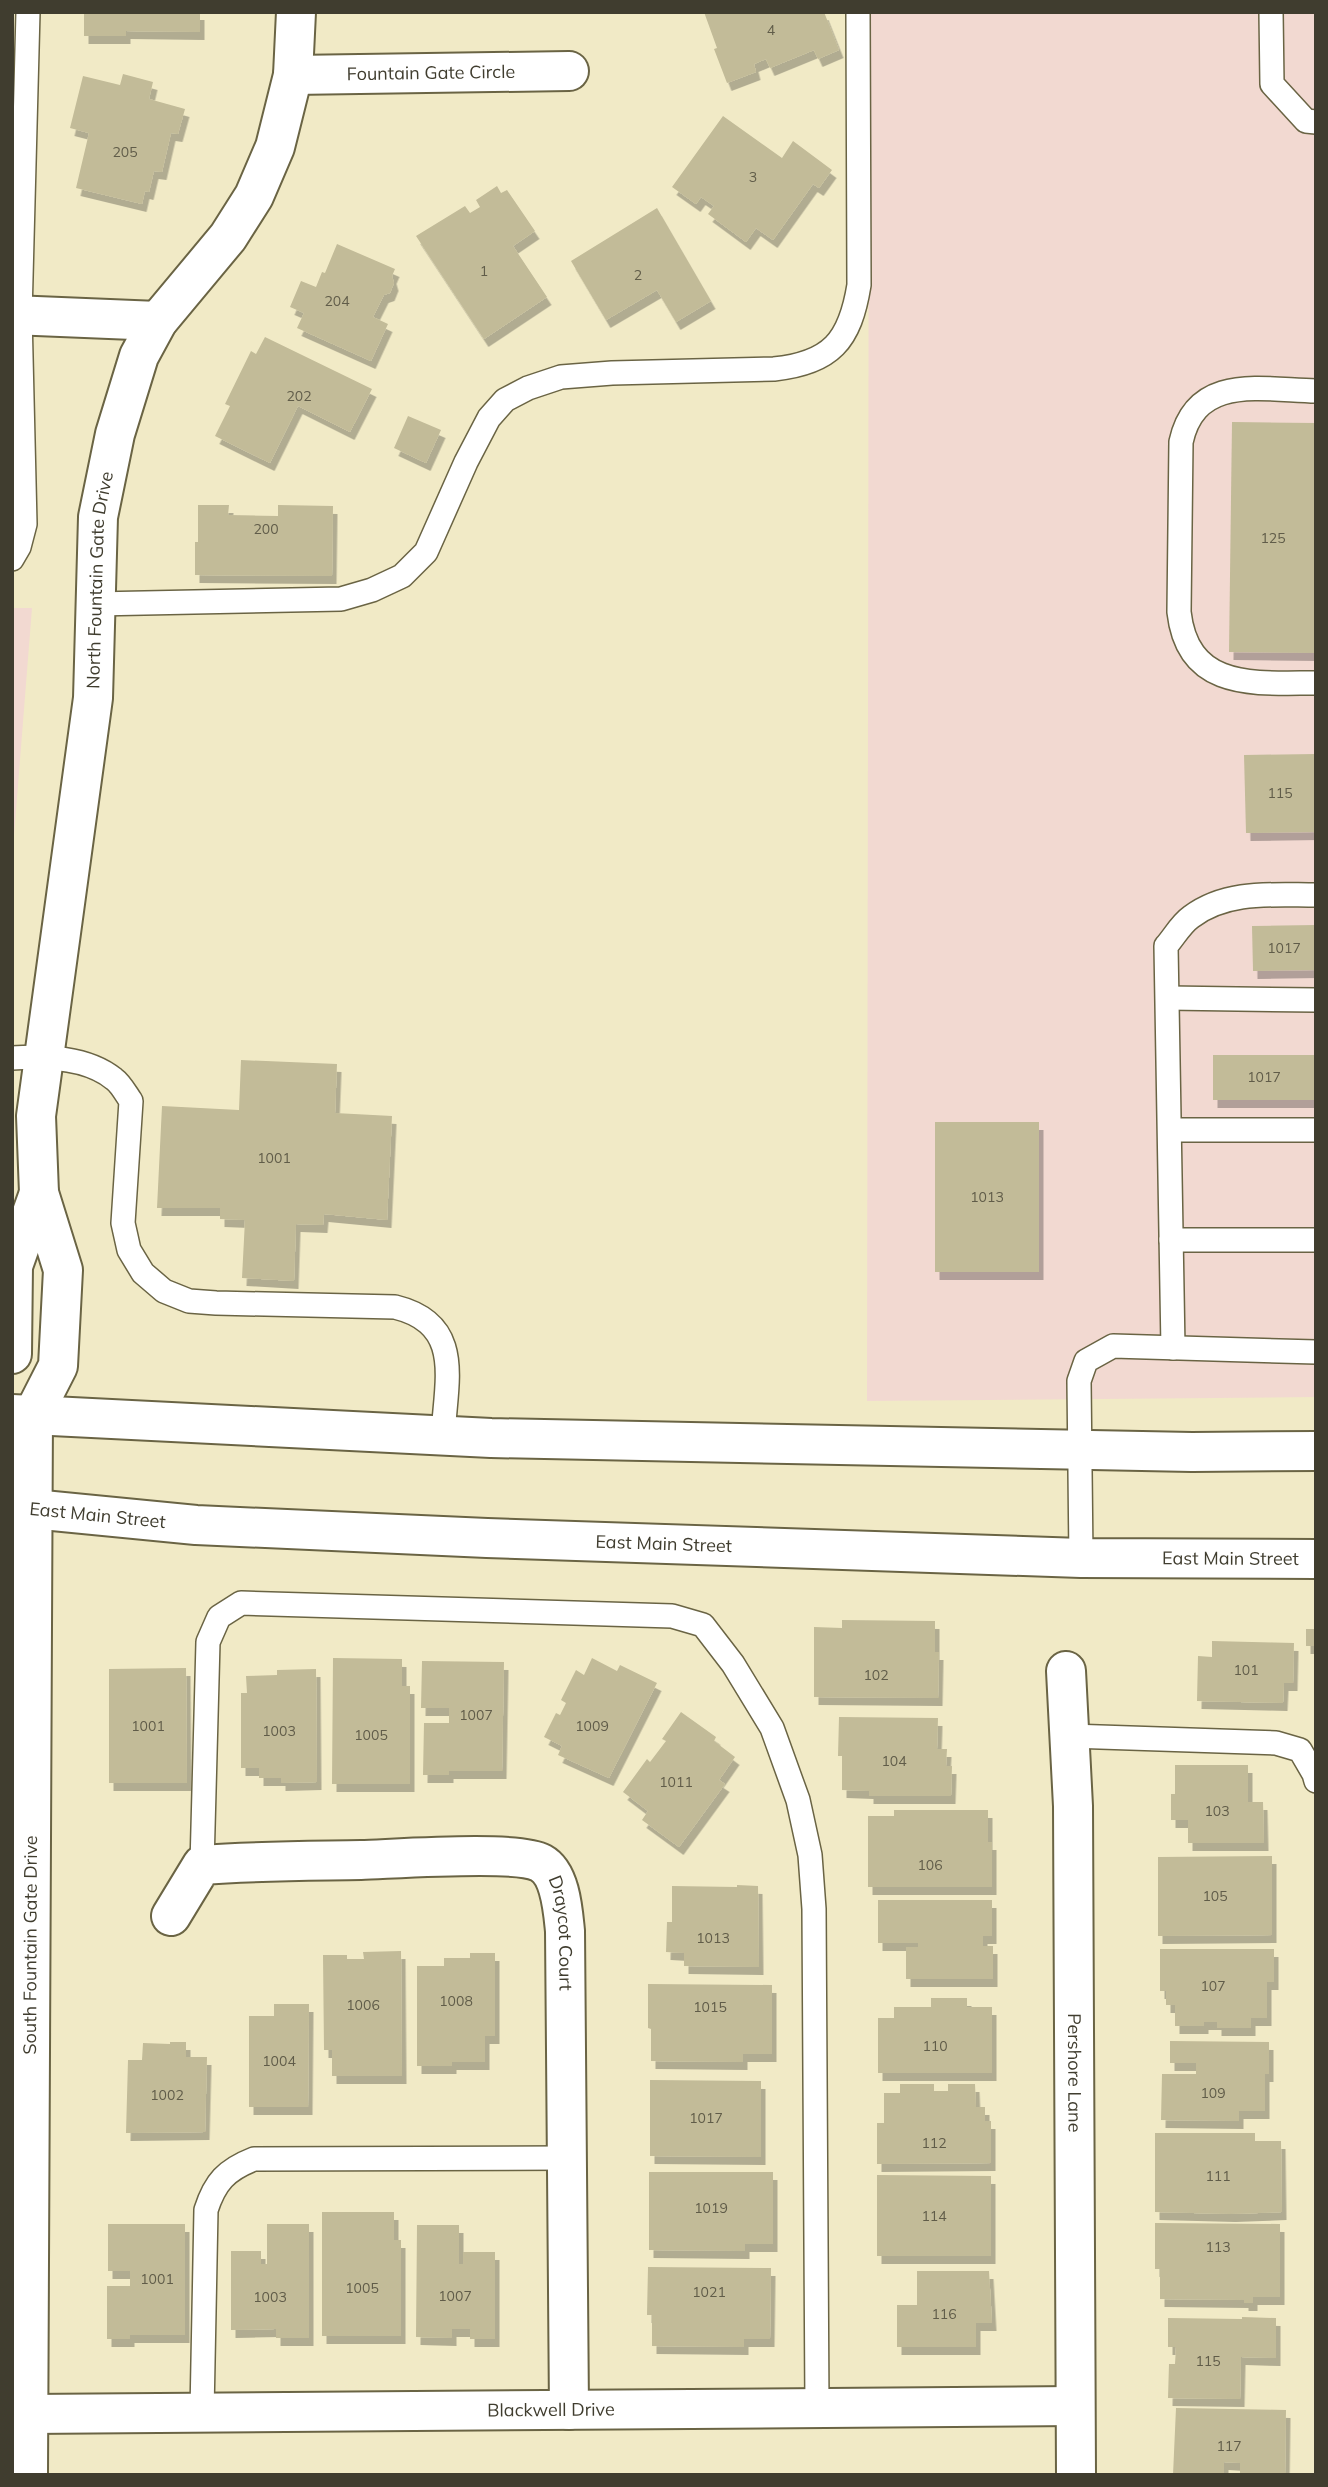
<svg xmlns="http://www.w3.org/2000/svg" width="1328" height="2487" viewBox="0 0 1328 2487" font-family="Mulish,sans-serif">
  <defs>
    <filter id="shadow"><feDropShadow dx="4.5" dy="8" stdDeviation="0" flood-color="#0004"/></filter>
  </defs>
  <rect width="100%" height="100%" fill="#f1eac6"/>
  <g fill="#f2d9d1">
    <polygon points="869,12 1316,12 1316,1397 867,1401"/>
    <polygon points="12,608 32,608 14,836 12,836"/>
  </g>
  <g fill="#c2bb98" filter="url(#shadow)">
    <polygon points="84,12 200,12 200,32 126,31 126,36 84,36"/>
    <polygon points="704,12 824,12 839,50 818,59 814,50 770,68 766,59 754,64 756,72 727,83 714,49 717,48"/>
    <polygon points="123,74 153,82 149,99 185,109 178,134 171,133 162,172 154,171 149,192 145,191 142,204 76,188 89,133 70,128 83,76 120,85"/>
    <polygon points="723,116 782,158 793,141 832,170 819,188 813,184 773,240 756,228 746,242 708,214 714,206 701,197 696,204 672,187"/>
    <polygon points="497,186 501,193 507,190 535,231 513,246 547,297 484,339 416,236 465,206 470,213 480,207 476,200"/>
    <polygon points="657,208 711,301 676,322 657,290 606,320 571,261"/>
    <polygon points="337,244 395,269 392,276 394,283 390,293 384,295 373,317 388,324 371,361 297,328 304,313 290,307 301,281 316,287 322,272 325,273"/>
    <polygon points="265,337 372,389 350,432 298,406 270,463 215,436 230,406 225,404 251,351 256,354"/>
    <polygon points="408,416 441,430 426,463 394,448"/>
    <polygon points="1232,422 1316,423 1316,653 1229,652"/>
    <polygon points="198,505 229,505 228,515 278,516 278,505 333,506 332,576 195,575 195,542 198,542"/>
    <polygon points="1316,754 1316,832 1246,833 1244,755"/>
    <polygon points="1316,925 1316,970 1253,971 1252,926"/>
    <rect x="1213" y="1055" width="103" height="45"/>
    <polygon points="241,1060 337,1064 335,1113 392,1116 387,1220 324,1214 323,1225 296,1224 294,1281 242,1278 245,1220 220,1219 220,1208 157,1208 162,1106 239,1110"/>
    <rect x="935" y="1122" width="104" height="150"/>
    <polygon points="842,1620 935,1621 935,1652 939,1652 938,1698 814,1697 814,1627 842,1628"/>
    <rect x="1306" y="1629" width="10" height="17"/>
    <polygon points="1212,1641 1294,1643 1293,1683 1284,1683 1283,1703 1197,1701 1198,1656 1212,1657"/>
    <polygon points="333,1658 402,1659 402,1686 410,1686 410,1784 332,1784"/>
    <polygon points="592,1658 617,1671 620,1665 657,1683 609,1778 558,1755 562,1746 544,1737 556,1713 560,1715 566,1703 561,1700 576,1670 584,1675"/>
    <polygon points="422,1661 504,1662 502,1771 449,1771 449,1775 423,1775 424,1723 449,1723 449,1708 421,1708"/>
    <polygon points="186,1668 187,1783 109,1783 109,1669"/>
    <polygon points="316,1669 317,1782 281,1783 281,1778 259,1778 259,1768 241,1768 241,1693 247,1693 246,1676 277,1675 277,1670"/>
    <polygon points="681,1712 716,1737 714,1741 735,1757 719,1780 725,1784 679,1847 642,1820 648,1811 623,1792 647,1759 650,1762 666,1741 662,1739"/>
    <polygon points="839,1717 938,1718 937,1749 947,1749 946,1766 952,1766 951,1796 869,1796 869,1791 842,1790 842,1756 838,1756"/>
    <polygon points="1175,1765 1248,1765 1248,1802 1263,1802 1264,1843 1188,1843 1188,1820 1171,1820 1171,1794 1175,1794"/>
    <polygon points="894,1810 988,1810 988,1842 992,1842 992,1887 868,1887 868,1816 894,1816"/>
    <polygon points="1272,1856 1272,1935 1158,1936 1158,1857"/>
    <polygon points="737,1885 758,1886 759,1967 684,1966 684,1953 666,1952 667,1922 672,1922 672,1886 737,1887"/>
    <polygon points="878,1900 992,1900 992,1936 983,1936 983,1946 993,1946 993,1979 906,1979 906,1947 918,1947 918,1943 878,1943"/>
    <polygon points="1160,1949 1274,1949 1274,1982 1267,1982 1267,2018 1251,2018 1251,2028 1217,2028 1217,2022 1204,2022 1204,2026 1175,2026 1175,2005 1166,2005 1166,1991 1160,1991"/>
    <polygon points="401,1951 402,2076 332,2076 332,2050 324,2050 323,1955 347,1955 347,1959 364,1959 363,1952"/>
    <polygon points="470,1953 495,1953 495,2036 485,2036 485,2062 452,2062 452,2066 417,2066 417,1966 444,1966 444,1958 470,1958"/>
    <polygon points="648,1984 772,1985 772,2054 743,2054 743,2062 651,2061 651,2029 648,2028"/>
    <polygon points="931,1998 967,1998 967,2007 992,2007 992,2073 878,2073 878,2018 894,2018 894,2007 931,2007"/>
    <polygon points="274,2004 309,2004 308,2107 249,2107 249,2016 274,2016"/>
    <polygon points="1170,2041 1269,2042 1269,2074 1265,2074 1265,2111 1239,2111 1239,2121 1161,2120 1162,2074 1196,2074 1196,2063 1170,2063"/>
    <polygon points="170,2042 186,2042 186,2057 207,2057 205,2132 126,2133 128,2060 142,2060 143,2043 170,2044"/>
    <polygon points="650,2080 761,2081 761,2157 650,2156"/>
    <polygon points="900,2084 934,2084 934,2091 948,2091 948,2084 975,2084 976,2107 985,2107 985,2121 991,2121 991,2163 877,2164 877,2123 884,2123 884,2093 900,2093"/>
    <polygon points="1155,2133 1255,2133 1255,2141 1281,2141 1282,2212 1231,2214 1155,2212"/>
    <polygon points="649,2172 773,2172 773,2244 745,2244 745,2251 649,2250"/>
    <polygon points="877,2175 991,2176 991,2256 877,2256"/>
    <polygon points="322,2212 394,2212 394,2240 401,2240 401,2336 322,2336"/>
    <polygon points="1155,2223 1280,2224 1280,2297 1253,2297 1253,2303 1244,2303 1244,2300 1160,2299 1160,2269 1155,2269"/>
    <polygon points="108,2224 185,2224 185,2335 130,2335 130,2339 107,2339 107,2286 130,2286 130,2271 108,2271"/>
    <polygon points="267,2224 309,2224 309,2338 276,2338 276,2329 231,2330 231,2251 261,2251 261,2264 267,2264"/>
    <polygon points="417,2225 459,2225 459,2264 463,2264 463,2252 495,2252 495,2339 470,2339 470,2329 452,2329 452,2338 416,2337"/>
    <polygon points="648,2267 771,2268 770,2339 744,2339 744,2347 652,2346 652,2315 647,2315"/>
    <polygon points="917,2271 989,2271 992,2323 976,2323 976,2347 897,2347 897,2305 917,2305"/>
    <polygon points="1242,2317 1276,2318 1276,2358 1241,2357 1240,2399 1168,2398 1169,2364 1175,2364 1176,2347 1168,2347 1168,2318 1242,2319"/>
    <polygon points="1176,2408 1286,2410 1285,2475 1240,2475 1240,2463 1224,2462 1224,2475 1173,2475"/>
  </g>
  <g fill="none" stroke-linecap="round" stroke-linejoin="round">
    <g stroke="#6a6444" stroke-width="26">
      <g id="lane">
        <polyline points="1271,12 1272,84 1306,121 1316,122"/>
        <path d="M1316,391C1262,390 1196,373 1181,442L1179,612C1188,691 1255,683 1316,683"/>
        <polyline points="12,559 19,547 25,524 20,315 28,12"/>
        <path d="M95,604L341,599L372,590L402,576L426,552L466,462L489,418L505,400L528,388L561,377L612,373L774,369C831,363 850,341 859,285L858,12"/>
        <polyline points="1168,998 1316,1000"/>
        <path d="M12,1058C45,1056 87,1057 114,1079C121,1084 126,1094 131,1101L123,1223L129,1250L143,1273L164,1291L189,1301L216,1303L395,1307C464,1324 446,1380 443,1435"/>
        <polyline points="1170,1130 1316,1130"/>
        <polyline points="1171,1240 1316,1240"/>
        <path d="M1173,1348L1166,946C1174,937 1181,924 1191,917C1227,890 1272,895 1316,895"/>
        <polyline points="1081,1558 1079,1381 1086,1361 1113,1346 1316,1352"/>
        <polyline points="1070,1736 1276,1743 1300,1750 1314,1774 1316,1781"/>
        <polyline points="202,1865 208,1642 219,1617 241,1603 672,1616 703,1625 733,1664 772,1728 798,1800 810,1855 814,1909 817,2408"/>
        <path d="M202,2412L206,2210C215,2182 226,2170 254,2159L567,2158"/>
      </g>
    </g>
    <g stroke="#6a6444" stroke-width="42">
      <g id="street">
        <path id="s1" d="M293,75L569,71"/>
        <polyline points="12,315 158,321"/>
        <polyline points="12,1354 13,1266 39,1193"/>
        <path id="s2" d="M33,1415L58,1366L63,1270L39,1193L36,1116L93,698L98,517L115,434L139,356L158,321L228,237L254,196L275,147L293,75L296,12"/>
        <path id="s3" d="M1066,1671L1073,1806L1076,2475"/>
        <path id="s4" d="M171,1916L202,1865C255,1861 308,1861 361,1860C395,1859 518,1850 541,1863C561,1874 563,1912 565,1931L569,2410"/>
        <path id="s5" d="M28,2414L1075,2406"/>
      </g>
    </g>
    <g stroke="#6a6444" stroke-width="42">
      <g id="secondary">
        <polyline points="12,1414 491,1438 1192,1452 1316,1451"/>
        <path id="s6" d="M12,1507L196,1525L487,1538L1081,1558L1316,1559"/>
        <path id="s7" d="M28,2475L33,1415"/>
      </g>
    </g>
    <use href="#lane" stroke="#fff" stroke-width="23"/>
    <use href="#street" stroke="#fff" stroke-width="38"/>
    <use href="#secondary" stroke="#fff" stroke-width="38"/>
  </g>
  <g text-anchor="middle" stroke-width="6" stroke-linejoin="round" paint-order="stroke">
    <g font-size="14" fill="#605c49">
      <text x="771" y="35">4</text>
      <text x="125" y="157">205</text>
      <text x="753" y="182">3</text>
      <text x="484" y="276">1</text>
      <text x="638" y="280">2</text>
      <text x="337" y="306">204</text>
      <text x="299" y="401">202</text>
      <text x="266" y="534">200</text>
      <text x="1273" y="543">125</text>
      <text x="1280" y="798">115</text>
      <text x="1284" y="953">1017</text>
      <text x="1264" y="1082">1017</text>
      <text x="274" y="1163">1001</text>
      <text x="987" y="1202">1013</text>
      <text x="1246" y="1675">101</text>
      <text x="876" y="1680">102</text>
      <text x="476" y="1720">1007</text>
      <text x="148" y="1731">1001</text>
      <text x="592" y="1731">1009</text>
      <text x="279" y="1736">1003</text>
      <text x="371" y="1740">1005</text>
      <text x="894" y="1766">104</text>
      <text x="676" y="1787">1011</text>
      <text x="1217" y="1816">103</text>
      <text x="930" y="1870">106</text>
      <text x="1215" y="1901">105</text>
      <text x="713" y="1943">1013</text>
      <text x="1213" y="1991">107</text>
      <text x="456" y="2006">1008</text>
      <text x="363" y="2010">1006</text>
      <text x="710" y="2012">1015</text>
      <text x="935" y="2051">110</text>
      <text x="279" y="2066">1004</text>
      <text x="1213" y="2098">109</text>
      <text x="167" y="2100">1002</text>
      <text x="706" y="2123">1017</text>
      <text x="934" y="2148">112</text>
      <text x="1218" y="2181">111</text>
      <text x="711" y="2213">1019</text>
      <text x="934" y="2221">114</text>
      <text x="1218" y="2252">113</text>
      <text x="157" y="2284">1001</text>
      <text x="362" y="2293">1005</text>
      <text x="709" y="2297">1021</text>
      <text x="455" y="2301">1007</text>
      <text x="270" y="2302">1003</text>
      <text x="944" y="2319">116</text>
      <text x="1208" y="2366">115</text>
      <text x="1229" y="2451">117</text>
    </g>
    <g font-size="18" fill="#403d2f" stroke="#fef7d3">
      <text dy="6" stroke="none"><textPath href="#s1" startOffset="138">Fountain Gate Circle</textPath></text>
      <text dy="6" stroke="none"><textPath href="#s2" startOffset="849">North Fountain Gate Drive</textPath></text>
      <text dy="6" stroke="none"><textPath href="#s6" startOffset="86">East Main Street</textPath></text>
      <text dy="6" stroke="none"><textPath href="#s6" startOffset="653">East Main Street</textPath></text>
      <text dy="6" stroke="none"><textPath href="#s6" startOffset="1220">East Main Street</textPath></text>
      <text dy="6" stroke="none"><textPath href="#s4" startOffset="476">Draycot Court</textPath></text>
      <text dy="6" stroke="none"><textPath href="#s7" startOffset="530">South Fountain Gate Drive</textPath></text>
      <text dy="6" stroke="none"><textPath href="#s3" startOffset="402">Pershore Lane</textPath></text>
      <text dy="6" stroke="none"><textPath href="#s5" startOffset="523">Blackwell Drive</textPath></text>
    </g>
  </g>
  <rect width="1328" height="2487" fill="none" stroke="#403d2f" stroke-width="28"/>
</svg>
